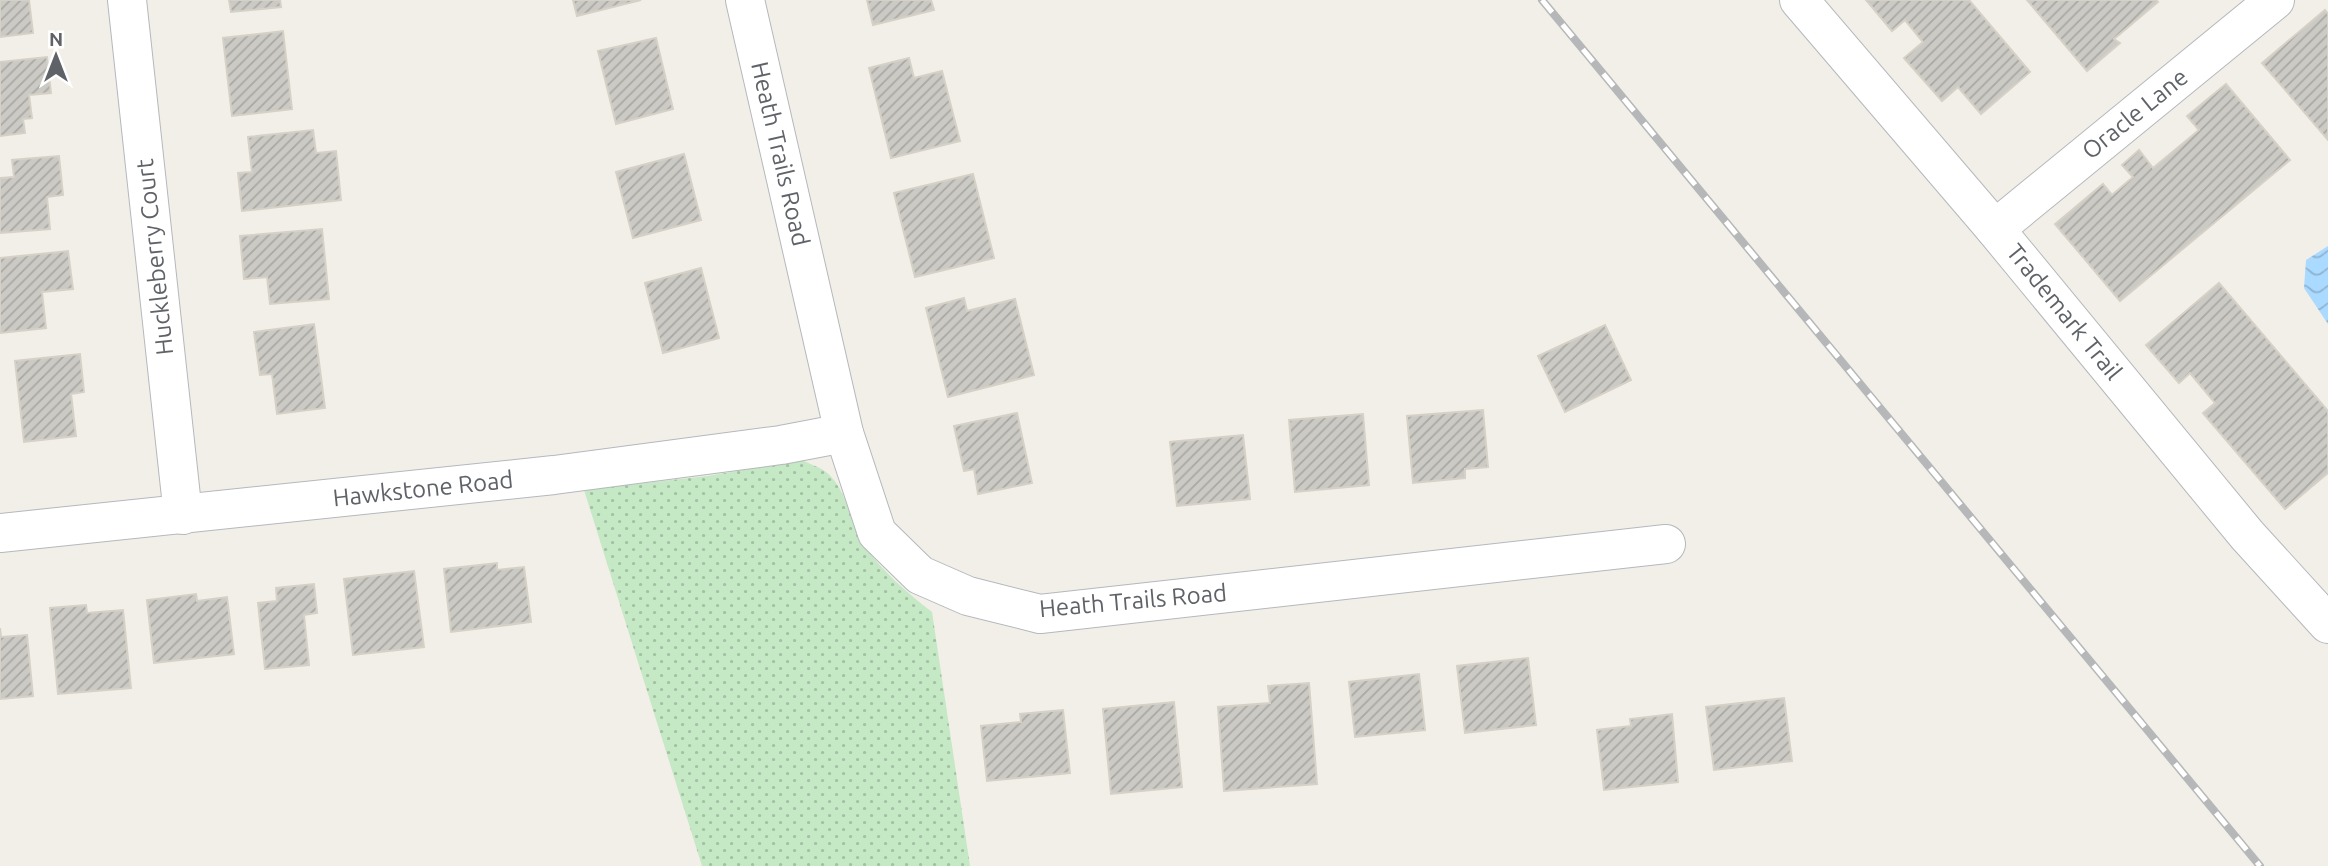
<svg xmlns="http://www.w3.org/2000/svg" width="2328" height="866" viewBox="0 0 2328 866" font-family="Ubuntu,sans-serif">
  <defs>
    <pattern id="park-dots" width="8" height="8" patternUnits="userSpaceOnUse" patternTransform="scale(1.75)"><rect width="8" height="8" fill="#c5e8c5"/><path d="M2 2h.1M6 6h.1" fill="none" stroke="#a3c0a4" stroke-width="1.8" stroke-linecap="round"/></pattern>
    <pattern id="water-waves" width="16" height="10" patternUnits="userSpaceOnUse" patternTransform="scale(1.75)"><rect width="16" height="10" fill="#aadaff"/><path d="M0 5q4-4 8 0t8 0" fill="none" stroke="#8eb4d2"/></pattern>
    <pattern id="building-hatch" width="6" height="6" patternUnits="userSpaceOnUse" patternTransform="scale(1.75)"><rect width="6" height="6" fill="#cccac5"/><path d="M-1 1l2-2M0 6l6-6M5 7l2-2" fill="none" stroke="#a9a8a4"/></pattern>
  </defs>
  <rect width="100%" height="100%" fill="#f1efe8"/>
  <path fill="url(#park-dots)" d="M802,460C809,464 820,467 826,472C848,490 849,522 863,544C882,571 906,592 932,612L970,866H702L584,490L707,476Z"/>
  <polygon fill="url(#water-waves)" points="2328,246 2328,324 2304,288 2306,260"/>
  <g fill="url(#building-hatch)" stroke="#d6d1c6" stroke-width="2">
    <polygon points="0,0 29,0 33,33 0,37"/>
    <polygon points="229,0 280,0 281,7 231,12"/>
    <polygon points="573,0 641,0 577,16"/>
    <polygon points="867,0 931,0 934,10 873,25"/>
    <polygon points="1866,0 1969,0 2030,72 1981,114 1958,87 1942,101 1904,58 1923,42 1905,20 1892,31"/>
    <polygon points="2027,0 2156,0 2158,2 2114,39 2120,43 2087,71"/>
    <polygon points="2325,10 2328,14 2328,140 2262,63"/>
    <polygon points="283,31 292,109 232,116 223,38"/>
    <polygon points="656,38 673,109 616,124 598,51"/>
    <polygon points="47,57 51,93 29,95 32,118 23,119 25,133 0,136 0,62"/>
    <polygon points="909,58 914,78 942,71 960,141 891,158 869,68"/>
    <polygon points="2226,84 2290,160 2120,301 2055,224 2103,184 2112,195 2133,177 2122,165 2139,150 2153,168 2199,130 2187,116"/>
    <polygon points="313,130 316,153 336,151 341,200 242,211 238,173 252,172 248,137"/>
    <polygon points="684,154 701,220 633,238 616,172"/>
    <polygon points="59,156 63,195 47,197 50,229 0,233 0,178 14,177 12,160"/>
    <polygon points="973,174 994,258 915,277 894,193"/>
    <polygon points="322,229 329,299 270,304 267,277 244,279 240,236"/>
    <polygon points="68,251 73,289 42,292 46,328 0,333 0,258"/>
    <polygon points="701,268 719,338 663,353 645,283"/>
    <polygon points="2219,283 2328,411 2328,473 2285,509 2203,413 2215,403 2190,373 2179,383 2146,345"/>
    <polygon points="964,298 967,311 1015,299 1034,375 948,397 926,308"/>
    <polygon points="314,324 325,408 277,414 272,374 260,375 254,332"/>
    <polygon points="1605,325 1631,380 1565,412 1538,356"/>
    <polygon points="80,354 84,392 71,394 76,436 24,442 15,361"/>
    <polygon points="1483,410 1488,467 1465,469 1465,478 1413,483 1407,416"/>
    <polygon points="1017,413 1032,483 978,494 974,469 964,471 954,426"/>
    <polygon points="1363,414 1369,485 1295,492 1289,420"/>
    <polygon points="1243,435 1250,499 1177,506 1170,442"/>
    <polygon points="497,563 497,570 524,567 531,622 451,632 444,569"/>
    <polygon points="414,571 424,647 353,655 344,579"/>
    <polygon points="314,584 317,613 304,615 309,665 265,669 258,603 277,601 276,588"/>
    <polygon points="196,594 197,601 227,597 234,654 154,663 147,600"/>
    <polygon points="86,605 87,613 123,610 131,688 58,694 50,608"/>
    <polygon points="0,628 1,637 27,635 33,696 0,699"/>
    <polygon points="1528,658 1536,725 1465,733 1457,666"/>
    <polygon points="1419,674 1425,730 1355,737 1349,682"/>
    <polygon points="1309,683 1317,784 1224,791 1218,707 1270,703 1268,686"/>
    <polygon points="1784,698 1792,761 1714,770 1706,707"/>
    <polygon points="1174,702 1182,787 1111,794 1103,709"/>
    <polygon points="1063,710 1070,773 987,781 981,726 1021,722 1020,714"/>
    <polygon points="1672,714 1678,782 1604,790 1597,730 1631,726 1630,719"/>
  </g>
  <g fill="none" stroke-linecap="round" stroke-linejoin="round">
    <g stroke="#b5b8bc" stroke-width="40">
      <g id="minor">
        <polyline points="127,0 183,515"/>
        <polyline points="745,0 844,433 877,533 920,575 968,596 1040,614 1666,544"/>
        <polyline points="1799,0 1995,229 2247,535 2328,624"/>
        <polyline points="1995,229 2275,0"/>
        <polyline points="0,533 554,475 781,445 844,433"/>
      </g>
    </g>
    <use href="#minor" stroke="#fff" stroke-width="38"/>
    <g stroke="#b6b7b8" stroke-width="8">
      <polyline id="rail" points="1542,0 2260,866"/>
    </g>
    <use href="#rail" stroke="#fff" stroke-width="5" stroke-dasharray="16" stroke-linecap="butt"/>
  </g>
  <g text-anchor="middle" stroke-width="7" stroke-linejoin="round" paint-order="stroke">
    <g font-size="24" fill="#5f6368" stroke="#fff">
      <text transform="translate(2135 114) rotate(-39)" y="8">Oracle Lane</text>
      <text transform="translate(780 154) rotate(77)" y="8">Heath Trails Road</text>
      <text transform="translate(155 257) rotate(-96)" y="8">Huckleberry Court</text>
      <text transform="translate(2064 312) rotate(51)" y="8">Trademark Trail</text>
      <text transform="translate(423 489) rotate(-6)" y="8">Hawkstone Road</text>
      <text transform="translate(1133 601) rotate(-5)" y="8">Heath Trails Road</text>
    </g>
  </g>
  <g transform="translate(56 56)" stroke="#ffffff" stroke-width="5" paint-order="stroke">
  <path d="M0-5L12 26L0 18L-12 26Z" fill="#5f6368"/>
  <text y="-10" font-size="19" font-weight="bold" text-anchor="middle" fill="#5f6368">N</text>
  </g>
</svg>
